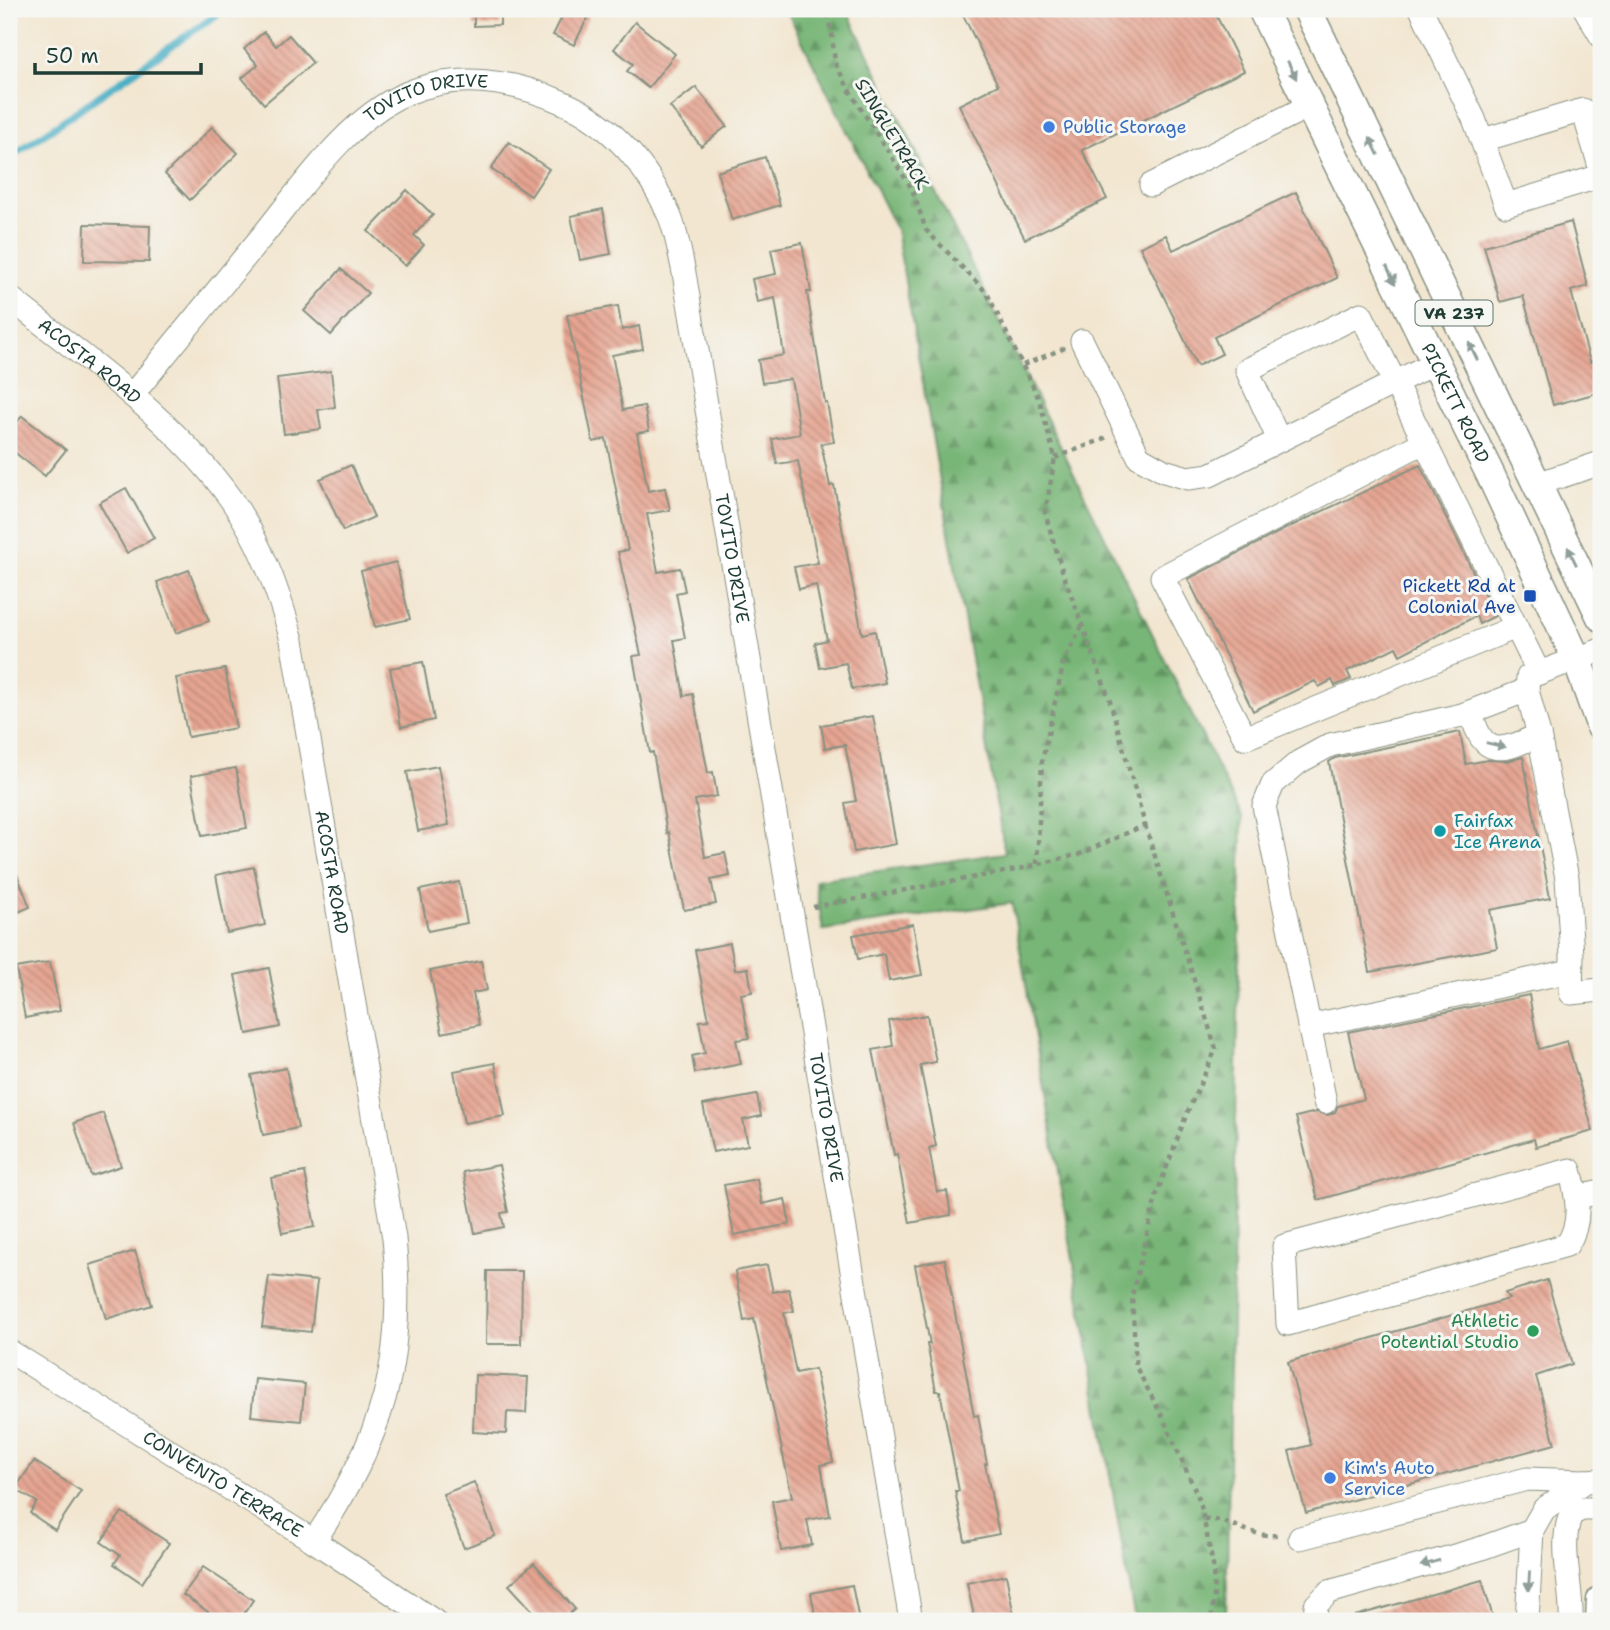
<svg xmlns="http://www.w3.org/2000/svg" width="1610" height="1630" viewBox="0 0 1610 1630" font-family="'Shantell Sans',sans-serif">
  <defs>
    <pattern id="forest-firs" width="22" height="20" patternUnits="userSpaceOnUse" patternTransform="scale(1.75)"><rect width="22" height="20" fill="#78b677"/><path d="M5 1l3.5 6h-7zM16 11l3.5 6h-7z" fill="#629562"/></pattern>
    <pattern id="building-back-hatch" width="6" height="6" patternUnits="userSpaceOnUse" patternTransform="scale(1.75)"><rect width="6" height="6" fill="#e6a491"/><path d="M-1 5l2 2M0 0l6 6M5-1l2 2" fill="none" stroke="#ba8777"/></pattern>
  </defs>
  <rect width="100%" height="100%" fill="#f6f6f2"/>
  <filter id="ink" filterUnits="userSpaceOnUse"><feTurbulence type="fractalNoise" baseFrequency=".0143" numOctaves="2"/><feDisplacementMap in="SourceGraphic" scale="14" xChannelSelector="R" yChannelSelector="G"/><feConvolveMatrix kernelMatrix="1 2 1 2 8 2 1 2 1" color-interpolation-filters="sRGB"/></filter>
  <filter id="wash" filterUnits="userSpaceOnUse"><feTurbulence type="fractalNoise" baseFrequency=".00686" numOctaves="4" result="noise"/><feDisplacementMap in="SourceGraphic" scale="28" xChannelSelector="R" yChannelSelector="G"/><feGaussianBlur stdDeviation="1.57" result="paint"/><feColorMatrix in="noise" values="0 0 0 0 0 0 0 0 0 0 0 0 0 0 0 0 0 1.4 0 .05"/><feComposite in="paint" operator="in"/></filter>
  <g filter="url(#wash)">
    <rect width="100%" height="100%" fill="#f2e6d0"/>
    <polygon fill="url(#forest-firs)" stroke="#4c7a56" stroke-width="2" points="786,9 846,9 1242,817 1226,1621 1135,1621 1012,903 823,930 815,880 1005,853 896,229"/>
    <g fill="none" stroke-linecap="round" stroke-linejoin="round">
      <polyline stroke="#46aec5" stroke-width="7" points="9,158 225,9"/>
    </g>
    <g id="blocks">
      <g fill="url(#building-back-hatch)">
        <polygon points="474,9 500,9 500,25 474,26"/>
        <polygon points="566,9 592,9 574,45 553,35"/>
        <polygon points="960,9 1213,9 1244,71 1082,150 1107,199 1025,239 959,105 998,85"/>
        <polygon points="635,22 675,54 648,88 627,71 633,64 614,49"/>
        <polygon points="264,32 276,46 289,35 313,63 264,104 242,78 258,65 244,49"/>
        <polygon points="696,87 727,126 701,146 670,107"/>
        <polygon points="212,127 238,153 190,200 165,174"/>
        <polygon points="509,142 549,169 531,196 491,169"/>
        <polygon points="765,157 780,205 732,220 717,172"/>
        <polygon points="407,190 433,215 414,235 424,245 405,266 368,231"/>
        <polygon points="1296,192 1337,278 1214,337 1222,354 1197,366 1140,247 1166,235 1173,250"/>
        <polygon points="603,209 611,254 580,260 571,216"/>
        <polygon points="1571,222 1588,286 1571,291 1590,362 1598,359 1601,369 1601,392 1553,405 1523,296 1500,302 1484,246"/>
        <polygon points="85,224 150,226 149,262 84,261"/>
        <polygon points="802,243 811,292 807,292 825,403 827,403 834,442 821,444 830,486 834,485 862,634 875,631 885,683 852,689 846,663 820,668 815,643 827,640 816,585 799,589 794,567 818,563 798,461 777,464 772,439 800,434 791,379 762,383 758,360 784,355 775,298 757,302 752,279 776,274 771,249"/>
        <polygon points="341,269 368,293 331,335 304,311"/>
        <polygon points="618,306 622,330 639,326 643,349 612,355 623,410 644,406 649,431 637,433 648,491 665,488 670,510 647,514 658,572 680,568 685,591 676,593 685,638 674,640 684,696 693,694 708,773 713,772 717,796 695,800 705,857 725,853 730,876 711,880 716,904 684,910 669,832 667,833 653,752 650,753 633,656 641,655 618,552 628,550 606,439 593,442 567,315"/>
        <polygon points="331,371 335,407 318,410 321,429 284,434 277,378"/>
        <polygon points="22,416 66,450 45,476 9,448 9,433"/>
        <polygon points="351,465 374,517 343,531 320,479"/>
        <polygon points="1420,465 1495,616 1479,624 1476,616 1400,655 1396,647 1347,671 1351,679 1335,686 1332,680 1319,687 1315,681 1253,711 1188,579 1285,529"/>
        <polygon points="126,488 154,538 127,553 99,503"/>
        <polygon points="396,562 410,619 375,627 361,571"/>
        <polygon points="189,570 209,621 176,633 157,582"/>
        <polygon points="423,662 434,720 401,727 390,668"/>
        <polygon points="225,669 236,728 188,737 176,678"/>
        <polygon points="873,716 896,844 854,852 845,803 856,801 845,745 825,748 821,725"/>
        <polygon points="1460,732 1466,764 1488,760 1507,761 1523,757 1550,898 1490,910 1497,948 1370,972 1329,762 1335,758"/>
        <polygon points="438,766 449,825 418,831 407,772"/>
        <polygon points="236,768 247,828 202,836 191,776"/>
        <polygon points="9,855 30,907 9,916"/>
        <polygon points="254,867 265,925 227,933 216,875"/>
        <polygon points="459,882 467,923 428,931 420,890"/>
        <polygon points="913,924 922,975 889,981 884,954 858,959 853,935"/>
        <polygon points="730,943 735,970 748,968 752,992 741,994 749,1038 736,1040 741,1064 695,1073 692,1056 705,1053 699,1021 709,1020 695,950"/>
        <polygon points="481,961 487,990 473,993 479,1025 442,1033 430,971"/>
        <polygon points="50,962 60,1011 25,1018 16,968"/>
        <polygon points="269,968 280,1027 247,1034 235,975"/>
        <polygon points="1529,995 1539,1049 1567,1041 1593,1131 1536,1147 1534,1139 1318,1200 1296,1117 1316,1112 1328,1115 1335,1112 1338,1106 1364,1099 1348,1032"/>
        <polygon points="927,1015 936,1062 920,1065 936,1146 929,1148 937,1192 947,1191 951,1215 910,1223 897,1154 894,1155 873,1050 893,1046 889,1021"/>
        <polygon points="495,1063 505,1116 464,1123 454,1071"/>
        <polygon points="286,1068 298,1128 263,1135 251,1075"/>
        <polygon points="757,1095 761,1116 743,1120 748,1145 713,1152 703,1105"/>
        <polygon points="103,1113 121,1166 91,1176 74,1123"/>
        <polygon points="499,1165 508,1212 501,1213 504,1227 475,1233 463,1172"/>
        <polygon points="305,1172 315,1227 282,1233 271,1178"/>
        <polygon points="757,1179 762,1204 785,1199 790,1224 734,1235 724,1185"/>
        <polygon points="135,1251 152,1305 106,1319 90,1265"/>
        <polygon points="945,1259 974,1416 978,1415 987,1464 985,1464 999,1534 965,1541 955,1491 959,1491 940,1391 936,1391 927,1344 930,1344 915,1265"/>
        <polygon points="767,1265 773,1292 789,1289 794,1311 784,1313 796,1373 815,1369 833,1462 821,1465 830,1516 807,1520 812,1545 781,1551 772,1501 792,1497 754,1319 744,1321 735,1271"/>
        <polygon points="487,1271 522,1271 521,1344 486,1344"/>
        <polygon points="269,1276 317,1281 311,1332 262,1327"/>
        <polygon points="1547,1280 1572,1364 1536,1376 1555,1444 1306,1513 1289,1451 1311,1445 1288,1362 1509,1299 1505,1293"/>
        <polygon points="475,1375 528,1377 526,1413 507,1412 506,1434 473,1432"/>
        <polygon points="255,1379 305,1384 301,1421 251,1416"/>
        <polygon points="34,1461 81,1491 55,1530 30,1513 37,1502 15,1489"/>
        <polygon points="474,1482 495,1536 464,1548 443,1494"/>
        <polygon points="122,1512 169,1543 142,1583 114,1564 120,1555 101,1542"/>
        <polygon points="534,1563 575,1609 561,1621 542,1621 509,1585"/>
        <polygon points="203,1567 253,1600 239,1621 222,1621 183,1595"/>
        <polygon points="1006,1575 1015,1621 975,1621 967,1583"/>
        <polygon points="1482,1580 1494,1621 1356,1621 1355,1616"/>
        <polygon points="852,1585 859,1621 816,1621 811,1593"/>
      </g>
    </g>
  </g>
  <g filter="url(#ink)">
    <use href="#blocks" fill-opacity="0" stroke="#889282" stroke-width="2"/>
    <g fill="none" stroke-linecap="round" stroke-linejoin="round">
      <g stroke="#889282" stroke-width="25">
        <g id="minor">
          <polyline points="1421,9 1474,119 1506,205 1601,176"/>
          <polyline points="1585,9 1601,36"/>
          <polyline points="1483,140 1583,110 1601,170"/>
          <polyline points="1151,185 1309,106"/>
          <path id="s1" d="M9,297C86,360 171,416 230,498C260,540 278,590 292,640L394,1238C406,1362 383,1438 314,1541"/>
          <polyline points="1082,341 1139,457 1164,471 1188,478 1210,475 1434,363"/>
          <path id="s2" d="M133,394C176,341 220,287 264,234C301,188 350,117 405,94C457,71 514,81 564,103C612,124 650,169 670,217C677,235 680,254 684,273L911,1621"/>
          <polyline points="1279,440 1247,370 1361,314 1539,673"/>
          <polyline points="1424,442 1162,577 1245,738 1516,627"/>
          <polyline points="1537,484 1601,463"/>
          <polyline points="1527,690 1539,735 1567,878 1572,956 1571,993 1601,990"/>
          <path d="M1471,712C1483,759 1501,752 1539,735"/>
          <polyline points="1309,1026 1571,971"/>
          <polyline points="1325,1102 1264,806 1273,784 1299,762 1330,745 1462,715 1527,690 1528,677 1601,650"/>
          <path d="M1570,1170C1577,1195 1583,1221 1567,1245L1288,1324L1284,1246Z"/>
          <polyline points="1578,1197 1601,1192"/>
          <path id="s3" d="M9,1351L314,1541L434,1621"/>
          <polyline points="1300,1538 1527,1479 1585,1481"/>
          <polyline points="1315,1621 1316,1605 1329,1592 1479,1549 1532,1530"/>
          <polyline points="1527,1621 1532,1530 1544,1509 1585,1481 1601,1480"/>
          <path d="M1571,1621C1573,1587 1558,1546 1571,1514L1582,1509H1601"/>
        </g>
      </g>
      <g stroke="#889282" stroke-width="31">
        <g id="major">
          <path id="s4" d="M1262,9L1491,476L1577,660L1601,727"/>
          <polyline points="1307,9 1601,617"/>
          <polyline points="1600,1621 1601,1600"/>
        </g>
      </g>
      <g stroke="#889282" stroke-width="4.5" stroke-dasharray="5 5" stroke-linecap="butt">
        <polyline points="1023,365 1065,348"/>
        <polyline points="1055,458 1106,438"/>
        <polyline points="1145,825 1216,1049 1187,1113 1157,1193 1132,1295 1136,1367 1162,1416 1200,1501 1213,1565 1214,1596 1211,1621"/>
        <polyline points="1037,864 1042,761 1064,661 1082,626"/>
        <polyline points="813,907 1015,870 1080,854 1145,825 1110,701 1063,573 1045,513 1055,458 1039,399 987,293 926,230 912,189 851,93 835,63 832,35 826,9"/>
        <path d="M1204,1520C1230,1517 1255,1541 1281,1534"/>
      </g>
      <use href="#minor" stroke="#fff" stroke-width="23"/>
      <use href="#major" stroke="#fff" stroke-width="28"/>
    </g>
    <defs><path id="oneway-solid" d="M-6-.8H1V-3.2L6.5 0L1 3.2V.8H-6Z" transform="scale(1.75)"/></defs>
    <g fill="#8f9e9a">
      <use href="#oneway-solid" transform="translate(1292 70) rotate(64)"/>
      <use href="#oneway-solid" transform="translate(1374 146) rotate(-116)"/>
      <use href="#oneway-solid" transform="translate(1391 275) rotate(64)"/>
      <use href="#oneway-solid" transform="translate(1473 351) rotate(-116)"/>
      <use href="#oneway-solid" transform="translate(1572 556) rotate(-116)"/>
      <use href="#oneway-solid" transform="translate(1496 745) rotate(13)"/>
      <use href="#oneway-solid" transform="translate(1430 1563) rotate(164)"/>
      <use href="#oneway-solid" transform="translate(1529 1581) rotate(93)"/>
    </g>
  </g>
  <g fill="#3f7fe0" stroke="#f6f6f2" stroke-width="2.5">
    <circle cx="1049" cy="127" r="7"/>
    <circle cx="1330" cy="1478" r="7"/>
  </g>
  <rect fill="#1a4fb4" stroke="#f6f6f2" stroke-width="2.5" x="1523" y="589" width="14" height="14" rx="3.5"/>
  <circle fill="#0f9aa8" stroke="#f6f6f2" stroke-width="2.5" cx="1440" cy="831" r="7"/>
  <circle fill="#2e9e5b" stroke="#f6f6f2" stroke-width="2.5" cx="1533" cy="1331" r="7"/>
  <g text-anchor="middle" stroke-width="6" stroke-linejoin="round" paint-order="stroke">
    <rect fill="#f6f6f2" stroke="#60746d" stroke-width="2" x="1415.5" y="300.5" width="77" height="25" rx="5"/>
    <g font-size="16" font-weight="bold" fill="#1f3d34">
      <text x="1454" y="319">VA 237</text>
    </g>
    <g font-size="18" fill="#1f3d34" stroke="#f6f6f2">
      <text dy="6" stroke="none"><textPath href="#s2" startOffset="427">TOVITO DRIVE</textPath></text>
      <text transform="translate(892 134) rotate(59)" y="6">SINGLETRACK</text>
      <text dy="6" stroke="none"><textPath href="#s1" startOffset="103">ACOSTA ROAD</textPath></text>
      <text dy="6" stroke="none"><textPath href="#s4" startOffset="439">PICKETT ROAD</textPath></text>
      <text dy="6" stroke="none"><textPath href="#s2" startOffset="1078">TOVITO DRIVE</textPath></text>
      <text dy="6" stroke="none"><textPath href="#s1" startOffset="691">ACOSTA ROAD</textPath></text>
      <text dy="6" stroke="none"><textPath href="#s2" startOffset="1645">TOVITO DRIVE</textPath></text>
      <text dy="6" stroke="none"><textPath href="#s3" startOffset="252">CONVENTO TERRACE</textPath></text>
    </g>
    <g font-size="18" fill="#366cbe" stroke="#f6f6f2" text-anchor="start">
      <text x="1063" y="133">Public Storage</text>
      <text x="1344" y="1474">Kim's Auto<tspan x="1344" dy="21">Service</tspan></text>
    </g>
    <g font-size="18" fill="#164399" stroke="#f6f6f2" text-anchor="end">
      <text x="1516" y="592">Pickett Rd at<tspan x="1516" dy="21">Colonial Ave</tspan></text>
    </g>
    <g font-size="18" fill="#0d838f" stroke="#f6f6f2" text-anchor="start">
      <text x="1454" y="827">Fairfax<tspan x="1454" dy="21">Ice Arena</tspan></text>
    </g>
    <g font-size="18" fill="#27864d" stroke="#f6f6f2" text-anchor="end">
      <text x="1519" y="1327">Athletic<tspan x="1519" dy="21">Potential Studio</tspan></text>
    </g>
  </g>
  <rect width="1610" height="1630" fill="none" stroke="#f6f6f2" stroke-width="35"/>
  <path d="M35 63v10h166v-10" fill="none" stroke="#1f3d34" stroke-width="3.5"/>
  <text x="46" y="63" font-size="21" fill="#1f3d34" stroke="#f6f6f2" stroke-width="5" paint-order="stroke">50 m</text>
</svg>
